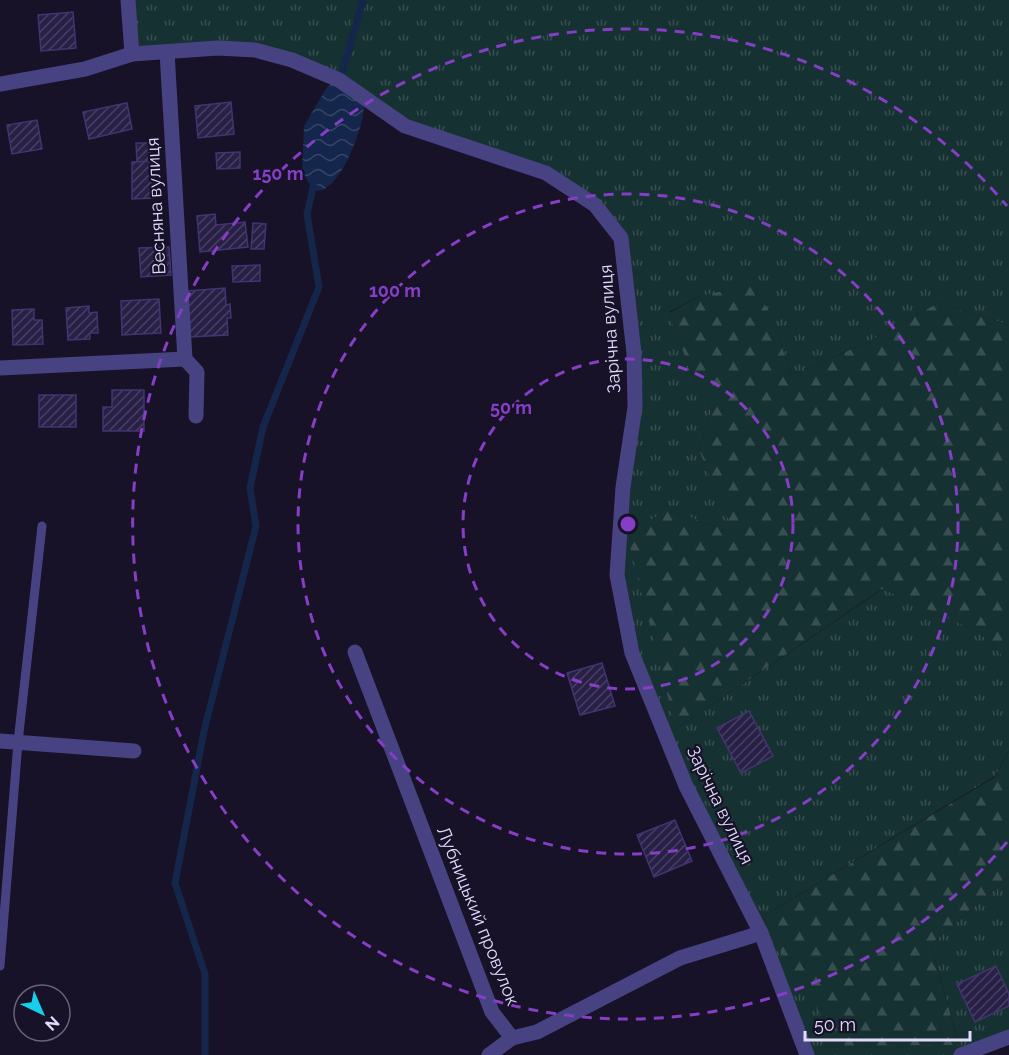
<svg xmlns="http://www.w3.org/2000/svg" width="1009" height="1055" viewBox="0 0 1009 1055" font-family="Raleway,sans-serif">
  <defs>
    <pattern id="grass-tufts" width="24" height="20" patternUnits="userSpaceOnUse" patternTransform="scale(1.5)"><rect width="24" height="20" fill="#163131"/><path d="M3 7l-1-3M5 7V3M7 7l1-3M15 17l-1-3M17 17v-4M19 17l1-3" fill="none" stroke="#384e50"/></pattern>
    <pattern id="forest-firs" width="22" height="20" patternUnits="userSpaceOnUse" patternTransform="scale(1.5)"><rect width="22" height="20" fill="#163131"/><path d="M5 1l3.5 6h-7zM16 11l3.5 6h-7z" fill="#384e50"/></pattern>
    <pattern id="water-waves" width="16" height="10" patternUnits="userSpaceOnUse" patternTransform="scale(1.5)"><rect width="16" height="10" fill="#14264b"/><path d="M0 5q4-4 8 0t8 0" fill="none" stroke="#364566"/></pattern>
    <pattern id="building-hatch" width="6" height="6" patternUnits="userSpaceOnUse" patternTransform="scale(1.5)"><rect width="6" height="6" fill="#292047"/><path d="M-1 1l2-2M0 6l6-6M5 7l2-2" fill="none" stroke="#484062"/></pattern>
  </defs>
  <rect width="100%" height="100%" fill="#171228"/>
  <polygon fill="url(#grass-tufts)" points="128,0 1009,0 1009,325 938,303 866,343 790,376 778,331 700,296 669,312 690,370 711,411 699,450 732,527 716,527 668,509 676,729 883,589 979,632 1009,662 1009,751 995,776 760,918 959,1044 931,944 1009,877 1009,1037 961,1055 807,1055 632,653 617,575 635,407 621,238 595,205 546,173 405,126 339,80 255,50 132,54"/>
  <g fill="url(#forest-firs)">
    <polygon points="755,284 778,331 790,376 866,343 938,303 1009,325 1009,662 979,632 882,589 676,729 627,535 668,509 716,527 731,526 699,450 711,411 690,370 669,313 700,296"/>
    <polygon points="1009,751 1009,877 931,944 959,1045 840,1046 760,918 995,777"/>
  </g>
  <path fill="url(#water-waves)" d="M332,84L364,105C364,126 341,190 317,191L310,185L302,171L304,126L327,87Z"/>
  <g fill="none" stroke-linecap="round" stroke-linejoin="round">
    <g stroke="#14264b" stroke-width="7">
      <polyline points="343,70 363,0"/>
      <polyline points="205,1055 205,974 175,883 204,731 256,526 250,488 263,427 319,287 307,214 315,179"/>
    </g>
  </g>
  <g fill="url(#building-hatch)" stroke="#423471" stroke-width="1.5">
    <polygon points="73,12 76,48 41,51 38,15"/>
    <polygon points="231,102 234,134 198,138 195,106"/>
    <polygon points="127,103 132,129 89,139 83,112"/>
    <polygon points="37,120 42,149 12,154 7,125"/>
    <polygon points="136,143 150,143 150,162 137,162"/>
    <polygon points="240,152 240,168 217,169 216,153"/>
    <polygon points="154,161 154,198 132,199 132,162"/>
    <polygon points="215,214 216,225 245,222 248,247 200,252 197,216"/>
    <polygon points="253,223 266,224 264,249 251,249"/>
    <polygon points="169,247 171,275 141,277 139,248"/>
    <polygon points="260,265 260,281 233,282 232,266"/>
    <polygon points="225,288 226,305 230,304 231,318 227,318 228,335 190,337 187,291"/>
    <polygon points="159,299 161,333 122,335 121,301"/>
    <polygon points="89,306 89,313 97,312 98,333 90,333 90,339 68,340 66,308"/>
    <polygon points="34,309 34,320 42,320 43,344 13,345 12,310"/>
    <polygon points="112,390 144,390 144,431 103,431 103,407 112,407"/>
    <rect x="39" y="395" width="37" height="32"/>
    <polygon points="602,663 615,706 580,715 567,673"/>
    <polygon points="749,711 773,756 741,773 717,728"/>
    <polygon points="675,820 692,861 654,877 637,835"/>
    <polygon points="996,966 1009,994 1009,1006 975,1022 957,984"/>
  </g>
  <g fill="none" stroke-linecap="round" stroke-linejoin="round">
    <polyline stroke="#474282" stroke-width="9" points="0,966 18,742 42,526"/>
    <g stroke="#474282" stroke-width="15">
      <polyline points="128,0 132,54"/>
      <polyline points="167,52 185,359"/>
      <polyline points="0,84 85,69 132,54 218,48 255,50 292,60 339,80 405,126 546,173 595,205 621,238 634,353 635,407 623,487 617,575 632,653 686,786 761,933 807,1055"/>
      <polyline points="0,368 185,359 197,372 196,416"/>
      <polyline points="355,652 492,1012 512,1038 537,1032 680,958 761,933"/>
      <polyline points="0,741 134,751"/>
      <polyline points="489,1055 512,1038"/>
      <polyline points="961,1055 1009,1037"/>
    </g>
  </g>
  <g fill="none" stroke="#853ec5" stroke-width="3" stroke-dasharray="10 8">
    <circle cx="628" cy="524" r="165"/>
    <circle cx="628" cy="524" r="330"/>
    <path d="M1007 842A495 495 0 1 1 1007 206"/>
  </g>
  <g text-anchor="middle" stroke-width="4.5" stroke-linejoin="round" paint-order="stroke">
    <g font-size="18" fill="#e1dcfc" stroke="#171228">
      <text transform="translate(156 206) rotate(-93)" y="6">Весняна вулиця</text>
      <text transform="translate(610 329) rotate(-94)" y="6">Зарічна вулиця</text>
      <text transform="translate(720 805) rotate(64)" y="6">Зарічна вулиця</text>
      <text transform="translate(478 916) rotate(68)" y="6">Лубницький провулок</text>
    </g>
  </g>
  <circle cx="628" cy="524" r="9" fill="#853ec5" stroke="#171228" stroke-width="3"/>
  <g font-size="18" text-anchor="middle" font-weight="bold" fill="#853ec5" stroke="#171228" stroke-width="4.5" stroke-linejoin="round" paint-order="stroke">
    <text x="278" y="180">150 m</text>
    <text x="395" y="297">100 m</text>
    <text x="511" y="414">50 m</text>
  </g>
  <g transform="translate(42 1013) rotate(136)"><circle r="28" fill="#171228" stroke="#68637d" stroke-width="1.5"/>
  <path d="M0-4.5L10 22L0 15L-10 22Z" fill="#19ceeb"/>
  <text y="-9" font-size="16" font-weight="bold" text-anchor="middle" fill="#e1dcfc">N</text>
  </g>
  <path d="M805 1031v9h165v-9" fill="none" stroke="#e1dcfc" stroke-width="3"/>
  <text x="814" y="1031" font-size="18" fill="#e1dcfc" stroke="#171228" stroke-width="4.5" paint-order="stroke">50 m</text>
</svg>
